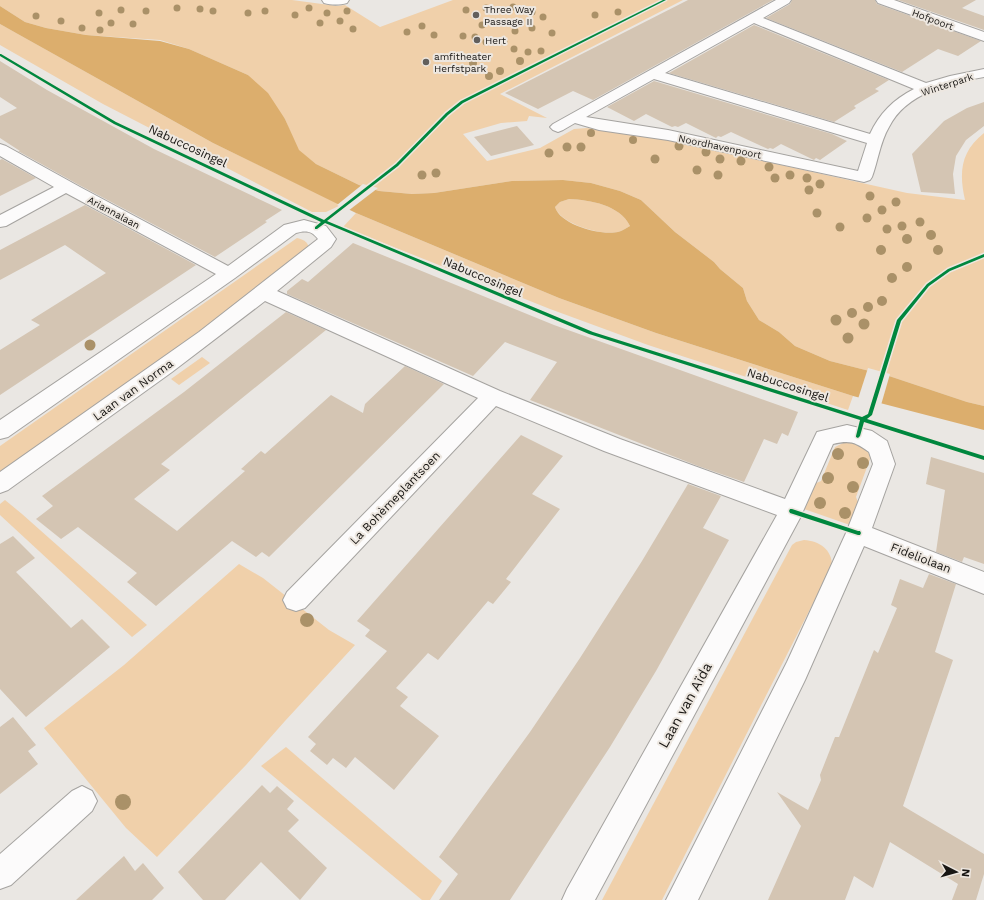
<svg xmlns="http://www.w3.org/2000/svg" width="984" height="900" viewBox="0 0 984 900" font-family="'Work Sans',sans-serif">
  <rect width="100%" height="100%" fill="#eae7e3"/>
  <g fill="#f0d0aa">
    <path d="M0,0H292L337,6L345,5L380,27L453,0H683L500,94L547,118L529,116L527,121L501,123L463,134L487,161L540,148L574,129L587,128L655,137L907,193L965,200C959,173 960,152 984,133V406L967,402L889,376L830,361L795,346L779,332L759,320L747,301L743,288L720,269L714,262L675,232L641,200L620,191L591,183L563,180L512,181L434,193L412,194L379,191L359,185L316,164L298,150L285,119L248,75L189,49L160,40L86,35L46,28L25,22L0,6Z"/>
    <polygon points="0,24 213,143 341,205 326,212 312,212 103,104 0,45"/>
    <path d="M569,199C590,200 620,205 630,226C626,228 622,231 618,232C602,236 560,224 555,207L560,202Z"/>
    <polygon points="356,213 559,298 656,333 853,396 848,410 648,345 550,309 343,227"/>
    <path d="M297,238C306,240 310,244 309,254L0,472V446Z"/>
    <polygon points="202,357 210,363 179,385 171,379"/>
    <path d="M845,442C856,442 870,447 870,459L856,497L858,502L850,525L804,509L814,484L821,481L835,447Z"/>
    <polygon points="5,500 22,514 147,625 132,637 0,515 0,504"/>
    <path d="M804,540C819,541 832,549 832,566L662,900H602L792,545L796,542Z"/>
    <polygon points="239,564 263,578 329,630 355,645 285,721 246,765 157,857 126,828 44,728 124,665"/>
    <polygon points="286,747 442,881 430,900 422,900 261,766"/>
  </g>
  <path fill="#dcae6d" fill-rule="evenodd" d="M0,6L25,22L46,28L86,35L160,41L189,49L248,75L268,93L285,119L299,150L316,164L359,185L379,191L412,194L434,193L512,181L563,180L591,183L620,191L641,200L675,232L714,262L720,269L743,288L747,301L759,320L779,332L795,346L830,361L889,376L967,402L984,406V430L853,396L656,333L559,298L356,213L213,143L16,33L0,24ZM569,199C590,200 620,205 630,226C626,228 622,231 618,232C602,236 560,225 555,207L560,202Z"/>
  <g fill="#eae7e3">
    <polygon points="363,184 378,188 348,211 337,205"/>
    <polygon points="868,368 890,374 881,405 858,399"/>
  </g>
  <g fill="#d4c5b3">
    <polygon points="688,0 773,0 593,100 573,91 538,109 505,93"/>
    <polygon points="792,0 875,0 877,4 981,41 958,56 938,49 902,72 766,18 790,4"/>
    <polygon points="898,0 976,0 962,8 984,16 984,30"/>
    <polygon points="754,25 889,80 875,89 879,91 854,106 856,108 834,122 669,73"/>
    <polygon points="0,61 47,90 154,149 282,210 265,221 267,222 215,257 81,186 18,151 20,151 0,138 0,116 17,108 0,97"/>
    <polygon points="654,81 832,134 847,141 820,160 816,158 814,160 781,144 773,149 770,148 768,149 731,132 721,137 718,136 716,138 686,123 678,127 675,126 672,127 646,114 634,121 607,107"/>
    <polygon points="984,102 984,126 966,140 956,156 953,174 955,194 921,192 912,154 944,121 967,108"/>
    <polygon points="517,126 534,145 491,156 474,137"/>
    <polygon points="2,159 36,178 0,196 0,160"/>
    <polygon points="85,205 196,265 0,395 0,350 40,325 31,320 106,273 65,245 0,280 0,250"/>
    <polygon points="353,243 554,325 798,412 788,436 782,433 777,444 764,439 744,482 698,466 530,400 557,362 505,342 473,376 287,294 287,291 302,279 308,282"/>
    <polygon points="286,312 326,330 161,464 170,470 134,499 177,531 245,471 241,469 261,451 265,454 331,395 363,413 365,404 405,366 444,384 269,557 262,552 256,557 232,541 156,606 127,582 137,573 78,527 61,539 36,519 53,506 42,496 184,392"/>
    <polygon points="521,435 563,456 532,494 560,509 506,579 511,582 493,604 488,601 438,660 428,653 396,688 408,697 400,706 439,736 394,790 355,757 346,768 333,758 327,765 310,751 316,744 308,737 387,651 365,636 370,630 357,621"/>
    <polygon points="931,457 984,473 984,564 964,557 962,562 936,552 945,490 926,484"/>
    <polygon points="688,484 721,496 703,528 729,540 656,671 610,747 510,900 439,900 458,874 439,857 530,732 580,658 642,561"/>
    <polygon points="13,536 35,558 16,572 71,628 82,619 110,647 26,717 0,689 0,544"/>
    <polygon points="929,574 956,584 935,652 953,660 903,806 984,854 984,874 976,900 952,900 958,884 890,842 873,888 854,876 845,900 768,900 801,826 777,792 808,810 821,780 820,775 835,737 839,737 874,650 878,653 897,608 891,605 900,579 923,588"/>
    <polygon points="13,717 36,745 28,751 38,764 0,794 0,727"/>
    <polygon points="262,785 270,793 277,786 294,801 287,809 299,820 288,831 327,868 300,900 261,862 225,900 203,900 178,872"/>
    <polygon points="124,856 135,871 143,863 164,888 152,900 76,900"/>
  </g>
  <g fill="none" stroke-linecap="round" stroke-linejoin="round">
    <g stroke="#a5a3a0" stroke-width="2">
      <g id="street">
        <path d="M322,0H349L347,3C340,5 331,5 324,3Z"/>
        <path d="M776,0H791L789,3L763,18L926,83L950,76L984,69V77C949,83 906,93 889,127C880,142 878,161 872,177L870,180L864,182L668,140L599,130L575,123L563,130L558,132L553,130L550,127L553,124ZM754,23L914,89C894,99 879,114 870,134L665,73ZM654,79L867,143L858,171L668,130L586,117Z"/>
        <polygon points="876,0 894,0 984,32 984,41 878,3"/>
        <path d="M0,144L6,146L80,187L228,266L284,225L304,220L326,226L336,239L331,247L277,291L500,391L620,439L785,499L817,432L847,425L872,431L887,441L895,464L872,528L984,572V594L864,546L805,680L698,900H666L787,662L846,533L873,464L869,452C855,442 850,440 833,444L800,518L595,900H562L567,889L777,515L604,451L496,406L305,608L296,611L287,608L283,600L287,592L478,398L265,301L172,372L8,490L0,493V472L199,332L318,239C312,231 306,230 296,233L235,278L8,437L0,439V420L216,274L66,193L6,226L0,227V215L54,187L0,156Z"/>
        <polygon points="82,786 92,791 97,801 92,811 11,885 0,889 0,854 72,791"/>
      </g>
    </g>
    <use href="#street" fill="#fcfbfb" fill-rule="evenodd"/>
    <g stroke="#ede7e0" stroke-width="3">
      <g id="cycleway">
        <polygon points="663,0 666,0 463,103 448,115 398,166 327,221 593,332 862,417 868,414 897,320 927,284 948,269 984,254 984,257 950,271 929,286 901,321 872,415 867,419 984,456 984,460 864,422 860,436 858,438 856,437 856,436 860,420 589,334 325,223 317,229 315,229 315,227 321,222 114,124 0,56 0,54 1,54 116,122 324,220 396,164 446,113 461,101"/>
        <polygon points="790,509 792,509 858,531 860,531 861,533 860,535 858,535 790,513 789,511"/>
      </g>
    </g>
    <use href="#cycleway" fill="#00873e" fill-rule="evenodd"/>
  </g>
  <g fill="#aa9168">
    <circle cx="513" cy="7" r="3.5"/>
    <circle cx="177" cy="8" r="3.5"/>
    <circle cx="309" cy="8" r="3.5"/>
    <circle cx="486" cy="8" r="3.5"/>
    <circle cx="200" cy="9" r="3.5"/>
    <circle cx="121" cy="10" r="3.5"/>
    <circle cx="466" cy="10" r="3.5"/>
    <circle cx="146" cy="11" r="3.5"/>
    <circle cx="213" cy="11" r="3.5"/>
    <circle cx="265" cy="11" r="3.5"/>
    <circle cx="347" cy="11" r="3.5"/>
    <circle cx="532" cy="12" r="3.5"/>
    <circle cx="618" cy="12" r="3.5"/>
    <circle cx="99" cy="13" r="3.5"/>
    <circle cx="248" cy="13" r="3.5"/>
    <circle cx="327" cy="13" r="3.5"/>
    <circle cx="295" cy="15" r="3.5"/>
    <circle cx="595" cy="15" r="3.5"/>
    <circle cx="36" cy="16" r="3.5"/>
    <circle cx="543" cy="17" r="3.5"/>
    <circle cx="61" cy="21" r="3.5"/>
    <circle cx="340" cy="21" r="3.5"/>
    <circle cx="111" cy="23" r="3.5"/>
    <circle cx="320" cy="23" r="3.5"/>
    <circle cx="133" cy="24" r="3.5"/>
    <circle cx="482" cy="25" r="3.5"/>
    <circle cx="422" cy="26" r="3.5"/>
    <circle cx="82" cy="28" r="3.5"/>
    <circle cx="532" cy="28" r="3.5"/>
    <circle cx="353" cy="29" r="3.5"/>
    <circle cx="100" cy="30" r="3.5"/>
    <circle cx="515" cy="31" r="3.5"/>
    <circle cx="407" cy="32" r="3.5"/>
    <circle cx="552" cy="33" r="3.5"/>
    <circle cx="434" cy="35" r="3.5"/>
    <circle cx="463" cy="36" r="3.5"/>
    <circle cx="475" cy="37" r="3.5"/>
    <circle cx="486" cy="42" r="3.5"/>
    <circle cx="504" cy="42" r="3.5"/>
    <circle cx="514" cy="49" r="3.5"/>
    <circle cx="541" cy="51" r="3.5"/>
    <circle cx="528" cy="52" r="3.5"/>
    <circle cx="520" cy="61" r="4"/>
    <circle cx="473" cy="63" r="4"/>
    <circle cx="500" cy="71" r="4"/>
    <circle cx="489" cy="76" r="4"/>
    <circle cx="591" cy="133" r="4"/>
    <circle cx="633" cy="140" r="4"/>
    <circle cx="679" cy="146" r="4.5"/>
    <circle cx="567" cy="147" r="4.5"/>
    <circle cx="581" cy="147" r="4.5"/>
    <circle cx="706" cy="152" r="4.5"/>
    <circle cx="549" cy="153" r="4.5"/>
    <circle cx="655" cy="159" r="4.5"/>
    <circle cx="720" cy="159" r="4.5"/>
    <circle cx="741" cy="161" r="4.5"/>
    <circle cx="769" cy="167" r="4.5"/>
    <circle cx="697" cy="170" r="4.5"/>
    <circle cx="436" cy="173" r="4.5"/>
    <circle cx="422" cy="175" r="4.5"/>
    <circle cx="718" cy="175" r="4.5"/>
    <circle cx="790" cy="175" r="4.5"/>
    <circle cx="775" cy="178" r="4.5"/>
    <circle cx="807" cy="178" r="4.5"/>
    <circle cx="820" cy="184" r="4.5"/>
    <circle cx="809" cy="190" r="4.5"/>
    <circle cx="870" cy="196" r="4.5"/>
    <circle cx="896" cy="202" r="4.5"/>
    <circle cx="882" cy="210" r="4.5"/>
    <circle cx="817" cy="213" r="4.5"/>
    <circle cx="867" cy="218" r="4.5"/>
    <circle cx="920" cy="222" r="4.5"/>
    <circle cx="902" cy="226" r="4.5"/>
    <circle cx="840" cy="227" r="4.5"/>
    <circle cx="887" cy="229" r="4.5"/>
    <circle cx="931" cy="235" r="5"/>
    <circle cx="907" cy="239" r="5"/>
    <circle cx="881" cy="250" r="5"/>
    <circle cx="938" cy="250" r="5"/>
    <circle cx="907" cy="267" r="5"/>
    <circle cx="892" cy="278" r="5"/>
    <circle cx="882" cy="301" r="5"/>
    <circle cx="868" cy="307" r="5"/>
    <circle cx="852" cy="313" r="5"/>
    <circle cx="836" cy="320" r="5.5"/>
    <circle cx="864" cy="324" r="5.5"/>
    <circle cx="848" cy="338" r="5.5"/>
    <circle cx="90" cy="345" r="5.5"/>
    <circle cx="838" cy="454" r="6"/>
    <circle cx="863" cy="463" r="6"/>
    <circle cx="828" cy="478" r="6"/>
    <circle cx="853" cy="487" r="6"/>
    <circle cx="820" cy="503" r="6"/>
    <circle cx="845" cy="513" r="6"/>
    <circle cx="307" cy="620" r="7"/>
    <circle cx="123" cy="802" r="8"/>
  </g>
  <g fill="#625f5c" stroke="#ede7e0" stroke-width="1.5">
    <circle cx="476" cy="15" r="4"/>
    <circle cx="477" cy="40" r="4"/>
    <circle cx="426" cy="62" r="4"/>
  </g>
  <g text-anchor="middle" stroke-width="4" stroke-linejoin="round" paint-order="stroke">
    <g font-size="10" fill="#181613" stroke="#ede7e0" text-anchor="start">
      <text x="484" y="13">Three Way<tspan x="484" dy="12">Passage II</tspan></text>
      <text x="485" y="44">Hert</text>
      <text x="434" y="60">amfitheater<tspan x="434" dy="12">Herfstpark</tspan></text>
    </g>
    <g font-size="10" fill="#181613" stroke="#ede7e0">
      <text transform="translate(933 19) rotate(20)" y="4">Hofpoort</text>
      <text transform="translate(947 84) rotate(-18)" y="4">Winterpark</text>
      <text transform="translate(720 146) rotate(12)" y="4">Noordhavenpoort</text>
      <text transform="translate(114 212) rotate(28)" y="4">Ariannalaan</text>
    </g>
    <g font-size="12" fill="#181613" stroke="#ede7e0">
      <text transform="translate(188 146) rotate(25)" y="4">Nabuccosingel</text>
      <text transform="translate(483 277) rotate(23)" y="4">Nabuccosingel</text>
      <text transform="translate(788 385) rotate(18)" y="4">Nabuccosingel</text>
      <text transform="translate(133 390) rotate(-36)" y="4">Laan van Norma</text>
      <text transform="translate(395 498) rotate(-46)" y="4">La Bohèmeplantsoen</text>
      <text transform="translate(921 558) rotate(21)" y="4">Fideliolaan</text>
    </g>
    <g font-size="14" fill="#181613" stroke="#ede7e0">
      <text transform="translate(685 705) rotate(-61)" y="5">Laan van Aïda</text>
    </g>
  </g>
  <g transform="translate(956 872) rotate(96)" stroke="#ede7e0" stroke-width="3" paint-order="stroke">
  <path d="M0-3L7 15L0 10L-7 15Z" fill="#181613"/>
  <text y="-6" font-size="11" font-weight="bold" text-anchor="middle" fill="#181613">N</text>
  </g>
</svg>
